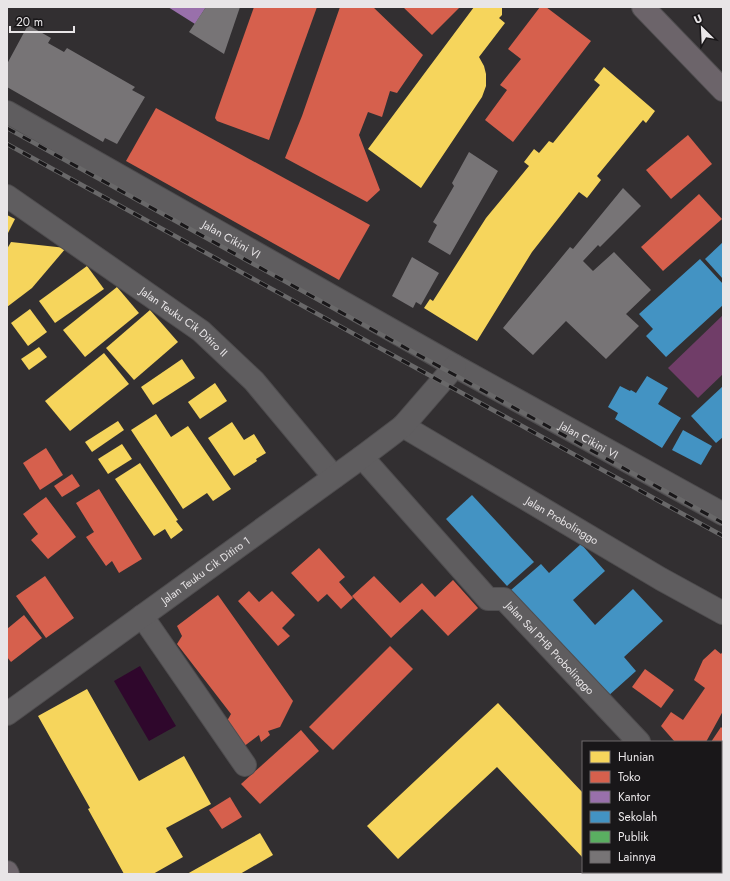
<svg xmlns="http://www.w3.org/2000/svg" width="730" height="881" viewBox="0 0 730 881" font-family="Jost,sans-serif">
  <rect width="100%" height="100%" fill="#322f31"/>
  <polygon fill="#703d68" points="723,315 723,374 698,398 668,368"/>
  <polygon fill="#2f072c" points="140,666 176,726 149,741 114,681"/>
  <g fill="#f6d55c">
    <polygon points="474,7 502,7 502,15 499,18 505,23 479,57 484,66 486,74 486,86 482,97 421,188 368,149"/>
    <polygon points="604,67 655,111 646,123 643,120 597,176 601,180 587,198 579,192 532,252 477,341 424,308 430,299 433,301 486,218 529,166 524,162 534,149 539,153 549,141 553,143 600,85 594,80"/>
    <polygon points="7,215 15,219 7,235"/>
    <polygon points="11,242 66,248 32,288 7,307 7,249"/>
    <polygon points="87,266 104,289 55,323 39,301"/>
    <polygon points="117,287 139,313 85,357 63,330"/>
    <polygon points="30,309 47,332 28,346 11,323"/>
    <polygon points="150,310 178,342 134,380 106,348"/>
    <polygon points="39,347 47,357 29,370 21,359"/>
    <polygon points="104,353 129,384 70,431 45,401"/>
    <polygon points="182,359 195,378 153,405 141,387"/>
    <polygon points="215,383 227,401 200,419 188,402"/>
    <polygon points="156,414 171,437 188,426 231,489 213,501 207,493 183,509 131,430"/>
    <polygon points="118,421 124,430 92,452 85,442"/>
    <polygon points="232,422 244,440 254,434 266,453 256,459 257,461 234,476 208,438"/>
    <polygon points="122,444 132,459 108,474 98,459"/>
    <polygon points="140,463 178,520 176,521 183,530 171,539 165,529 154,536 115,479"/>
    <polygon points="87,689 139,781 184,756 211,804 166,828 183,857 153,874 124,874 88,809 90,808 38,716"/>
    <polygon points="498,703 583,793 583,858 497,767 398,859 367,826"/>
    <polygon points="260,833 273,855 240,874 187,874"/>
  </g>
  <g fill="#d6604d">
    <polygon points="254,7 317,7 269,140 217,121 215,118 216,114"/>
    <polygon points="340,7 373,7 423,55 397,93 390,91 382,117 368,112 359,135 380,190 367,202 285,158 302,116"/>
    <polygon points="403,7 460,7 432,35"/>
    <polygon points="540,7 546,7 591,41 513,142 485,120 507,90 500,85 521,59 508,49"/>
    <polygon points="156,108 370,225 339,280 126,161"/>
    <polygon points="688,135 712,164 671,199 646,170"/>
    <polygon points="699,194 722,219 663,271 641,247"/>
    <polygon points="46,448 63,475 40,490 23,463"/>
    <polygon points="72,474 80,486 62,497 54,486"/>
    <polygon points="99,489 142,559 119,573 112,561 106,566 86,537 94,532 76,503"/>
    <polygon points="46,497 76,537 48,559 31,540 38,534 23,514"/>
    <polygon points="319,548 345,577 339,582 353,598 341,609 327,594 318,602 291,573"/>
    <polygon points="45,576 74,618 46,638 16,596"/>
    <polygon points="374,576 400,603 422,583 435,597 453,580 478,608 448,636 422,609 391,638 352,596"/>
    <polygon points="249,591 259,602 272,591 295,615 282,628 290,636 278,646 238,601"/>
    <polygon points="218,595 293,701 280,727 268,731 270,735 261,742 259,735 243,747 227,721 231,714 177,644 182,636 177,626"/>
    <polygon points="24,615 42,638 11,662 7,657 7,629"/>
    <polygon points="390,646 413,669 333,750 309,727"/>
    <polygon points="715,649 721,654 723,651 723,711 706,742 675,742 661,726 671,712 683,720 705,688 694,680 703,660"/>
    <polygon points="645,669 674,690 661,708 632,687"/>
    <polygon points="721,727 723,729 723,754 721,757 721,742 711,742"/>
    <polygon points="301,730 319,751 260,804 241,784"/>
    <polygon points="721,763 723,765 723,792 721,790"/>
    <polygon points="230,797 242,817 222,829 209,810"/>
  </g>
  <polygon fill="#9970ab" points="168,7 206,7 195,24"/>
  <g fill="#4393c3">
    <polygon points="723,242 723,279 705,259"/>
    <polygon points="700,259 723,284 723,305 666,357 646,336 653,329 639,314"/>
    <polygon points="647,376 668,388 658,404 681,418 662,448 615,419 618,413 608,407 620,386 630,391 631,390 636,393"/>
    <polygon points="723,386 723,437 716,443 691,416"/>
    <polygon points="683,430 712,446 701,465 672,450"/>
    <polygon points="472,495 534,562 507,586 446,519"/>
    <polygon points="581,544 605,571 573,600 595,625 633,589 663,621 624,657 636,671 607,697 511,590 541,564 549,573"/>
  </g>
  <polygon fill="#5aae61" points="634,872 686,872 686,873 634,874"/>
  <g fill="#777476">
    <polygon points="206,7 240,7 224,54 189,32"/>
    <polygon points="28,25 51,38 48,43 64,52 67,48 135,87 132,90 145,97 117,144 105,138 103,142 7,87 7,64"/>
    <polygon points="469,152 498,171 450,255 428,242 437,225 433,222 454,186 452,183"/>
    <polygon points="623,188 641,206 600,247 598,245 583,261 593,271 614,252 651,290 626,314 639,326 606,359 566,321 533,355 503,328 570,247 573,249"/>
    <polygon points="412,257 439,273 421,305 416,302 413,308 392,296"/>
  </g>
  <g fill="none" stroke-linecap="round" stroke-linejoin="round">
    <g stroke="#4f4d4f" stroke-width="24">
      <g id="minor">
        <path id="s1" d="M7,112L455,366L723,514"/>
        <path id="s2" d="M7,196L201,331L254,381L334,477"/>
        <path id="s3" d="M403,426L661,579L723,613"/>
        <path id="s4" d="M362,457L488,599H504L639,742"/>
        <polyline points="142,616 245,765"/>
        <path id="s5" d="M7,714L362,457L403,426L455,366"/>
        <polyline points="721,824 723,826"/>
      </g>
    </g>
    <g stroke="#4f4d4f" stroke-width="24">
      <g id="major">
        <polyline points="643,7 723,90"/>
        <polyline points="7,872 8,874"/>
      </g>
    </g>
    <use href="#minor" stroke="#5f5d5f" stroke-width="22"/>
    <use href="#major" stroke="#6c646a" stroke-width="22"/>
    <g stroke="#696869" stroke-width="4.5">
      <g id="rail">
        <polyline points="7,128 723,523"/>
        <polyline points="7,144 723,536"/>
      </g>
    </g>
    <use href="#rail" stroke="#191719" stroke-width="3" stroke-dasharray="9" stroke-linecap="butt"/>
  </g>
  <g text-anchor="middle" stroke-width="4" stroke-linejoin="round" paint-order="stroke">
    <g font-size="11" fill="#e8e5e7" stroke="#191719">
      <text dy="4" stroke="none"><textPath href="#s1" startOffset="258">Jalan Cikini VI</textPath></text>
      <text dy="4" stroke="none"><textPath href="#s2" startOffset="217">Jalan Teuku Cik Ditiro II</textPath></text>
      <text dy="4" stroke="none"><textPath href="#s1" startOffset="668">Jalan Cikini VI</textPath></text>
      <text dy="4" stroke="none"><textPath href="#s3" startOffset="185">Jalan Probolinggo</textPath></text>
      <text dy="4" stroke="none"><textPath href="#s5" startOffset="245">Jalan Teuku Cik Ditiro 1</textPath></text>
      <text dy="4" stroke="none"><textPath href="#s4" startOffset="273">Jalan Sal PHB Probolinggo</textPath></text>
    </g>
  </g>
  <rect width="730" height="881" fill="none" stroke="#e8e5e7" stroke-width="16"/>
  <rect x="582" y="741" width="140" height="132" fill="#191719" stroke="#6c696b"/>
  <rect x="590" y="751" width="20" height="12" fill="#f6d55c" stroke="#6c696b"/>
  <text x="618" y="761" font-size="12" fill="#e8e5e7">Hunian</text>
  <rect x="590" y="771" width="20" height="12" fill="#d6604d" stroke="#6c696b"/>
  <text x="618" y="781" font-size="12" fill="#e8e5e7">Toko</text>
  <rect x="590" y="791" width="20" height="12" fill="#9970ab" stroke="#6c696b"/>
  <text x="618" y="801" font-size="12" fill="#e8e5e7">Kantor</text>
  <rect x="590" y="811" width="20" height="12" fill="#4393c3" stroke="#6c696b"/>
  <text x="618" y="821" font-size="12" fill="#e8e5e7">Sekolah</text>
  <rect x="590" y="831" width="20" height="12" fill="#5aae61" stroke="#6c696b"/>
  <text x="618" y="841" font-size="12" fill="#e8e5e7">Publik</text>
  <rect x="590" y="851" width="20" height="12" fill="#777476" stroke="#6c696b"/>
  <text x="618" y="861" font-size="12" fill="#e8e5e7">Lainnya</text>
  <g transform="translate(702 28) rotate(336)" stroke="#191719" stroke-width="3" paint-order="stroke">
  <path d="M0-3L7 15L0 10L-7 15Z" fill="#e8e5e7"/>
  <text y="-6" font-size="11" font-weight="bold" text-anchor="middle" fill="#e8e5e7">U</text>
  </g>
  <path d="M10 26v6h64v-6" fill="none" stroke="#e8e5e7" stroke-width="2"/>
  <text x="16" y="26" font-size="12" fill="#e8e5e7" stroke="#191719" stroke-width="3" paint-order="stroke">20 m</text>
</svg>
